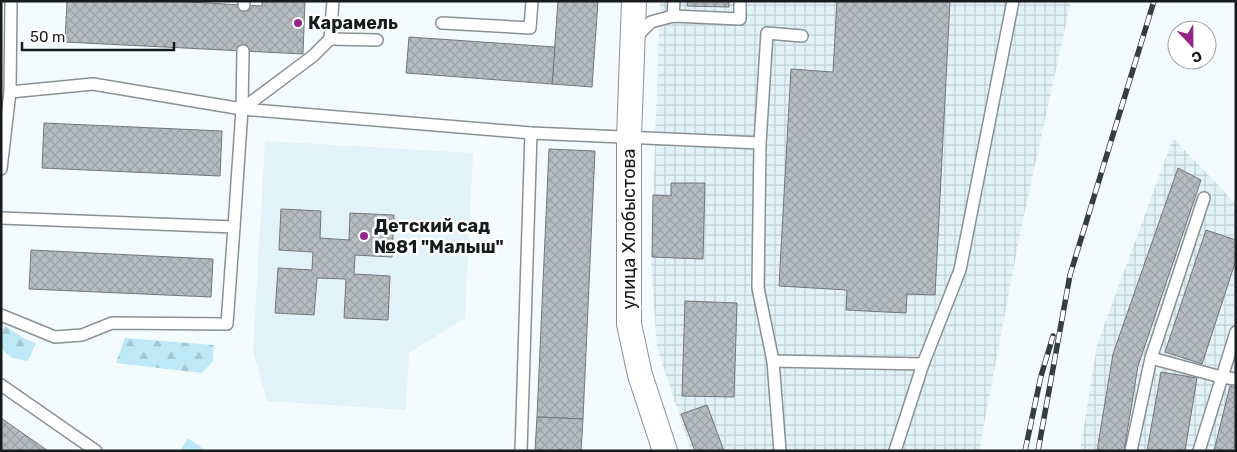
<svg xmlns="http://www.w3.org/2000/svg" width="1237" height="452" viewBox="0 0 1237 452" font-family="Rubik,sans-serif">
  <defs>
    <pattern id="industrial-grid" width="8" height="8" patternUnits="userSpaceOnUse" patternTransform="scale(1.25)"><rect width="8" height="8" fill="#e1f2f8"/><path d="M0 4h8M4 0v8" fill="none" stroke="#c0cfd4"/></pattern>
    <pattern id="grass-tufts" width="24" height="20" patternUnits="userSpaceOnUse" patternTransform="scale(1.25)"><rect width="24" height="20" fill="#bde8f7"/><path d="M3 7l-1-3M5 7V3M7 7l1-3M15 17l-1-3M17 17v-4M19 17l1-3" fill="none" stroke="#a2c6d3"/></pattern>
    <pattern id="forest-firs" width="22" height="20" patternUnits="userSpaceOnUse" patternTransform="scale(1.25)"><rect width="22" height="20" fill="#bde8f7"/><path d="M5 1l3.5 6h-7zM16 11l3.5 6h-7z" fill="#a2c6d3"/></pattern>
    <pattern id="building-cross-hatch" width="8" height="8" patternUnits="userSpaceOnUse" patternTransform="scale(1.25)"><rect width="8" height="8" fill="#b5bbbf"/><path d="M0 0l8 8M0 8l8-8" fill="none" stroke="#9ba0a4"/></pattern>
  </defs>
  <rect width="100%" height="100%" fill="#f3fbfe"/>
  <polygon fill="#e1f2f8" points="265,141 473,153 465,318 409,353 406,410 267,401 253,351"/>
  <g fill="url(#industrial-grid)">
    <polygon points="660,1 1071,1 1021,229 979,451 691,451 657,347 651,264"/>
    <polygon points="1173,138 1236,204 1236,451 1080,451 1097,345"/>
  </g>
  <polygon fill="url(#grass-tufts)" points="188,438 206,451 180,451"/>
  <g fill="url(#forest-firs)">
    <polygon points="5,326 27,340 36,343 28,361 12,358 1,348 1,331"/>
    <polygon points="125,338 214,345 213,361 202,373 116,363"/>
  </g>
  <g fill="url(#building-cross-hatch)" stroke="#72777c">
    <polygon points="67,1 170,1 262,6 262,1 305,1 303,54 65,42"/>
    <polygon points="558,1 598,1 592,87 552,84"/>
    <polygon points="688,1 729,1 729,7 687,6"/>
    <polygon points="837,1 950,1 935,295 907,294 906,313 846,310 847,290 779,286 791,69 833,72"/>
    <polygon points="409,37 555,47 552,84 406,73"/>
    <polygon points="44,123 222,131 220,176 42,168"/>
    <polygon points="549,149 595,151 583,419 537,417"/>
    <polygon points="1178,168 1201,180 1138,366 1124,451 1097,451 1113,354"/>
    <polygon points="671,183 705,183 703,259 652,257 653,195 671,196"/>
    <polygon points="281,209 321,211 320,238 349,240 350,213 394,215 392,257 355,255 354,274 390,276 388,320 344,318 346,279 317,278 314,315 275,313 278,268 312,270 313,252 279,250"/>
    <polygon points="1206,230 1236,240 1236,260 1202,364 1165,352"/>
    <polygon points="31,250 213,259 211,297 29,289"/>
    <polygon points="685,301 737,303 734,397 682,396"/>
    <polygon points="1161,372 1197,378 1185,451 1147,451"/>
    <polygon points="1230,386 1236,388 1236,451 1214,451"/>
    <polygon points="707,405 724,451 695,451 681,414"/>
    <polygon points="537,417 583,419 581,451 535,451"/>
    <polygon points="1,418 41,446 48,451 1,451"/>
  </g>
  <g fill="none" stroke-linecap="round" stroke-linejoin="round">
    <g stroke="#8a9193" stroke-width="14">
      <g id="lane">
        <polyline points="244,5 244,1"/>
        <polyline points="673,16 674,1"/>
        <polyline points="442,23 530,28 532,1"/>
        <polyline points="802,36 767,33 760,143 758,288 773,361 923,364"/>
        <polyline points="330,39 377,40"/>
        <polyline points="634,39 651,22 673,16 740,19 740,1"/>
        <polyline points="10,92 93,84 242,109 313,56 330,39 333,1"/>
        <polyline points="242,109 243,51"/>
        <polyline points="1,169 10,92 11,1"/>
        <polyline points="1,218 234,227 242,109 531,133 760,143"/>
        <polyline points="1,315 55,337 82,335 112,323 227,324 234,227"/>
        <polyline points="1151,358 1221,377 1236,379"/>
        <polyline points="773,361 780,451"/>
        <polyline points="1,385 96,451"/>
        <polyline points="521,451 531,133"/>
        <polyline points="895,451 923,364 960,270 1013,1"/>
        <polyline points="1131,451 1151,358 1204,198"/>
        <polyline points="1199,451 1236,332"/>
      </g>
    </g>
    <g stroke="#8a9193" stroke-width="26">
      <polyline id="street" points="634,1 629,137 629,324 640,375 665,451"/>
    </g>
    <use href="#lane" stroke="#fff" stroke-width="11"/>
    <use href="#street" stroke="#fff" stroke-width="24"/>
    <g stroke="#383c3d" stroke-width="5.5">
      <g id="rail">
        <polyline points="1025,451 1041,376 1053,336"/>
        <polyline points="1038,451 1070,275 1154,1"/>
      </g>
    </g>
    <use href="#rail" stroke="#fff" stroke-width="4" stroke-dasharray="11" stroke-linecap="butt"/>
  </g>
  <g fill="#952686" stroke="#fff" stroke-width="2">
    <circle cx="298" cy="23" r="5"/>
    <circle cx="364" cy="236" r="5"/>
  </g>
  <g text-anchor="middle" stroke-width="5" stroke-linejoin="round" paint-order="stroke">
    <g font-size="18" font-weight="bold" fill="#181b1c" stroke="#fff" text-anchor="start">
      <text x="308" y="29">Карамель</text>
      <text x="374" y="232">Детский сад<tspan x="374" dy="21">№81 "Малыш"</tspan></text>
    </g>
    <g font-size="18" fill="#181b1c" stroke="#fff">
      <text transform="translate(629 229) rotate(-90)" y="6">улица Хлобыстова</text>
    </g>
  </g>
  <rect width="1237" height="452" fill="none" stroke="#181b1c" stroke-width="5"/>
  <g transform="translate(1192 45) rotate(158)"><circle r="24" fill="#ffffff" stroke="#a3a4a4"/>
  <path d="M0-4L9 19L0 12L-9 19Z" fill="#952686"/>
  <text y="-8" font-size="14" font-weight="bold" text-anchor="middle" fill="#181b1c">С</text>
  </g>
  <path d="M22 42v8h152v-8" fill="none" stroke="#181b1c" stroke-width="2.5"/>
  <text x="30" y="42" font-size="15" fill="#181b1c" stroke="#ffffff" stroke-width="4" paint-order="stroke">50 m</text>
</svg>
